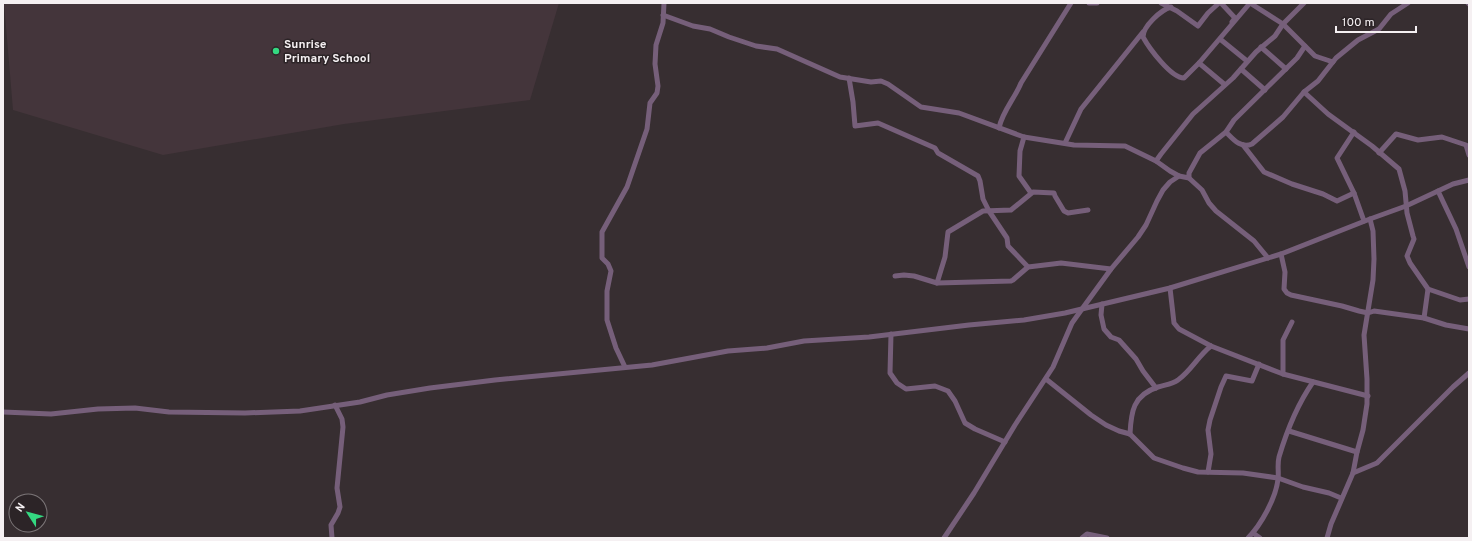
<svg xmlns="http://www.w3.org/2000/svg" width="1472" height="541" viewBox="0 0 1472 541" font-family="Overpass,sans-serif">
  <rect width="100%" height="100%" fill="#372e31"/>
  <polygon fill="#44353b" points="4,3 559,3 530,100 344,124 163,155 13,110"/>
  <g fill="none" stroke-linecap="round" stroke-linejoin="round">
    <g stroke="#765f7a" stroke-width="5">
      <polyline points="1089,3 1097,3"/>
      <polyline points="1161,3 1177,11 1198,26 1208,13 1219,3"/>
      <polyline points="1221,3 1235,18 1232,22"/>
      <polyline points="1250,3 1283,24 1315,56 1333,62"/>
      <polyline points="1468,3 1469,4"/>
      <path d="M1171,7C1161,10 1143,26 1143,37C1149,48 1171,78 1184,78L1199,63L1250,3"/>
      <polyline points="663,15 693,26 710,29 729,37 756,46 777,49 840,77 871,82 881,81 888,84 921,107 959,113 1024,137 1074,145 1125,146 1156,161"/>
      <polyline points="1220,39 1247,61"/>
      <polyline points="1261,47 1286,69"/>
      <polyline points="1199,63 1224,84"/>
      <polyline points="1241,69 1265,90"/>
      <polyline points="849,78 853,102 855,126 878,123 935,148 938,153 978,176 980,181 983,199 989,211 1007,238 1008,246 1028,267"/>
      <polyline points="1304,92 1328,114 1372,146 1399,169 1405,191 1407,213 1413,236 1414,239 1407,256 1410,263 1428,289 1424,318"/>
      <path d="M999,128C1002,112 1015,98 1021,83L1071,3"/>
      <path d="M1226,132C1233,139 1241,149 1252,144L1283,117L1304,92L1318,81L1336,58L1358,40L1379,29L1391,14L1408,3"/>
      <polyline points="1024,137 1020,151 1019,176 1031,193"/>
      <polyline points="1065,143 1081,109 1143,32"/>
      <polyline points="1243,145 1264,172 1292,184 1323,194 1337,201 1354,193 1364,221"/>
      <polyline points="1379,153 1396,134 1418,140 1442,137 1466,145 1469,155"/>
      <polyline points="1179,176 1170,171 1156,161 1161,154 1193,114 1233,78 1256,52 1275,36 1283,24 1304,3"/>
      <polyline points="1189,178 1202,190 1209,203 1216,211 1254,241 1268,258"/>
      <polyline points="1438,191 1456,229 1469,267"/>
      <polyline points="1354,193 1337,158 1354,132"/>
      <polyline points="1281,254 1285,272 1284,289 1287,293 1291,295 1342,306 1359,311 1368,313 1374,311 1424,318 1446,325 1469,329"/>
      <polyline points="895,276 904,275 914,276 937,283 1011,281 1013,280 1028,267 1053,264 1061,263 1111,269"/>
      <polyline points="937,283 945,257 948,232 983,211 1011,210 1033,192 1054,193 1055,196 1064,211 1068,213 1088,210"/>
      <polyline points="1170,288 1174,323 1179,329 1211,346 1283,374 1368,396"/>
      <polyline points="1428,289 1460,300 1469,299"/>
      <polyline points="1102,304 1101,315 1104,329 1111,337 1119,340 1136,359 1143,371 1156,388"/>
      <polyline points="891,334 890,373 897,383 906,389 935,386 948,391 955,401 965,423 975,429 1005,442"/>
      <polyline points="625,367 616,348 607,320 607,291 611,271 608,264 602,258 602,232 627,187 647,129 650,103 657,93 658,86 655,64 656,45 663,23 664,3"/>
      <polyline points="1283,374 1283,340 1292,322"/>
      <polyline points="1046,379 1091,415 1106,425 1119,431 1130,434 1154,458 1183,468 1198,472 1243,473 1278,478 1303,487 1329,493 1341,498"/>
      <polyline points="3,412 51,414 98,409 135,408 169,412 245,413 300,411 360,402 387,395 430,388 495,380 652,365 728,351 767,348 804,341 869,337 969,325 1024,320 1065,313 1170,288 1281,254 1370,219 1406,206 1453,184 1469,180"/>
      <polyline points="1289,431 1357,452"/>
      <path d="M1130,434C1131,412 1133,395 1158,387C1164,385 1173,384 1178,380C1191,371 1198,356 1211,346"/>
      <polyline points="1208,472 1211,454 1208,430 1210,420 1221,387 1226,376 1252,381 1259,364"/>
      <polyline points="1353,473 1377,463 1453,387 1469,373"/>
      <polyline points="1253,533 1260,538"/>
      <polyline points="332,538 331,525 338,513 340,507 337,488 343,427 342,419 335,405"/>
      <polyline points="944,538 974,493 1015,425 1053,367 1072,323 1082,309 1111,269 1138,237 1146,225 1157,201 1163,190 1170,182 1179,176 1189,178 1189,173 1200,153 1226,132 1234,120 1297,58 1305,46"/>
      <polyline points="1082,538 1087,534 1107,538"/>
      <path d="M1248,538C1261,525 1276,498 1278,479C1279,472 1277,465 1279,457C1287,430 1297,405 1313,382"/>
      <polyline points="1327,538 1331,524 1353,473 1357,452 1363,430 1367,404 1367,379 1364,335 1373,280 1374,259 1373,231 1370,219"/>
    </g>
  </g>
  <circle fill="#34d881" stroke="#2c2427" stroke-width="1.5" cx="276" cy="51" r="4"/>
  <g text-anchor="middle" stroke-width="3" stroke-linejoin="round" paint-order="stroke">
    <g font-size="12" font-weight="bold" fill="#f5f0f2" stroke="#2c2427" text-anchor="start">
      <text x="284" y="48">Sunrise<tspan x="284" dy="14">Primary School</tspan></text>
    </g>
  </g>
  <rect width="1472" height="541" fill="none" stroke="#f5f0f2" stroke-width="8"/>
  <g transform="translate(28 513) rotate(306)"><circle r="19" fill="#2c2427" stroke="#7c7678"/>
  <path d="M0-3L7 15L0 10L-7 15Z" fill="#34d881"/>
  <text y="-6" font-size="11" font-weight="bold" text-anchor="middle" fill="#f5f0f2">N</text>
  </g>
  <path d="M1336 26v6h80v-6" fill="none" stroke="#f5f0f2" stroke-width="2"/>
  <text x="1342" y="26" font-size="12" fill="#f5f0f2" stroke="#2c2427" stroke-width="3" paint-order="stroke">100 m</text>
</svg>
